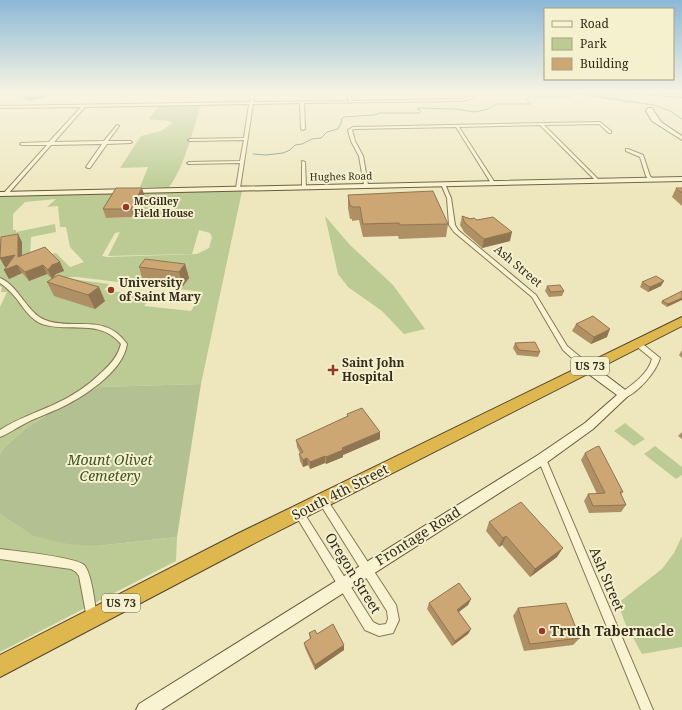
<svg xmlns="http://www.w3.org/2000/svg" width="682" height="710" viewBox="0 0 682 710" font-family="'Noto Serif',serif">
  <rect width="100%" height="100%" fill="#eee7be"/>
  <g fill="#bbcb93" fill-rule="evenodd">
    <polygon points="563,92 623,92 616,100"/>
    <path d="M160,104H201C194,128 184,168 169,187H140L148,167L120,168L141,136L161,131L173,123L170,121L149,119Z"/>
    <path d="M242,191L201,384L99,387L50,413L25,429L3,449L0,455V307L7,292H1L2,287L0,286V196ZM145,197L134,217L106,218L144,197ZM56,199L47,207L58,206L60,227H66L70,247L84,262L70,267L56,253L30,258L31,237L56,232L55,224L16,232V230H13V214L25,202ZM199,230L210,233L212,237L209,248L197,254L107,257L102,256L115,233L120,232L108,256L192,254ZM63,271L56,274L52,279L47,274L29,281L22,273ZM57,277H76L203,292L191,311L144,306L151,296L104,290L109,284Z"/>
    <polygon points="325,216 350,245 393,285 425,329 404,334 382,311 348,287 338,274"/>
    <polygon points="625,423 645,439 634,446 614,431"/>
    <polygon points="655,446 682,467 682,475 676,479 644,454"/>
    <polygon points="0,514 33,536 97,546 177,537 176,561 0,652"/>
    <polygon points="682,536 682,647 642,654 625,623 618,603 662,569 674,553"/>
  </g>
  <polygon fill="#b3c092" points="201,384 177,537 97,546 68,544 33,536 0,514 0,455 3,449 25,429 50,413 99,387"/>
  <polygon fill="#a2bfbb" stroke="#698d8a" points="16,92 62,92 29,100"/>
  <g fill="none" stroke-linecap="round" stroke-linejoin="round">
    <g stroke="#698d8a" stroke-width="1">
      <polyline points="563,92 654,105 670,111 682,119"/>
      <polyline points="598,92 612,96 612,99"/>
      <polyline points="253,154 266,155 283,153 290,150 295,145 302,144 312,139 321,138 327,132 338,129 342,121 341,120 344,117 374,115 380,113 419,113 421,111 417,109 420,108 456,109 475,112 488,109 496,104 531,104 526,99 529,97 571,97 575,94"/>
    </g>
    <g stroke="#867857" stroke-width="2">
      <g id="street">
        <polygon points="251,92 255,92 253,102 349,101 346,92 350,92 352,101 462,99 471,96 470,92 496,93 494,94 473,94 474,98 462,101 304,103 305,129 303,130 301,129 300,103 253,104 240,188 238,189 236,188 240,163 189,164 187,163 189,162 240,161 244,140 190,141 188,140 190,139 244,138 249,104 85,107 54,142 104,141 117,125 119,126 108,141 130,141 132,142 131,143 107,144 90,168 88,168 86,167 102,144 51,145 7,195 3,194 47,145 22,145 20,144 21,143 49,142 81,107 0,108 0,106 250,102"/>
        <polygon points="600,122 611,131 611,133 609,133 599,124 544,125 599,180 599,181 597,182 540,125 459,127 495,183 493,184 491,183 456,127 354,129 352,130 355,141 363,156 368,185 366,186 364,185 359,156 351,141 348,130 353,127"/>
        <polygon points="626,149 628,149 643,155 650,176 654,180 654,181 650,181 646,176 640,157 626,151"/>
        <polygon points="302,161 305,162 306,187 304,188 302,187"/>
        <polygon points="441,183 445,184 451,198 455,225 458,230 536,295 567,346 590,365 591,367 590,369 584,369 563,350 532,297 454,232 449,225 447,198 441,184"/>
        <path d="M0,278C19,286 27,313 45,320C74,331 105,312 127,344C123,372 82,398 58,409C47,414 35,418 24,424C16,428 8,434 0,437V430C17,419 35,413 53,405C71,397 88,386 102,372C111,364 118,356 121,344C99,318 71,333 42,324C31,320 23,307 16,298C11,292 6,287 0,283Z"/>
        <path d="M635,341H639L660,358C656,372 638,393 624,398L621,397L620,395L621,393C633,384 648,374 652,359L635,345L634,343Z"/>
        <polygon points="542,455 545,456 546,459 653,710 641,710 538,459 539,456"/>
        <polygon points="323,497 326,498 396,605 399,620 393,633 379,636 365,630 296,516 294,513 296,510 299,509 302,510 373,622 379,625 386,624 388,619 387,611 320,504 318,501 320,498"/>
        <path d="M0,549C15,551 76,557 84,565C92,573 95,606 97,618L96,622L92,623L88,622L87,618L79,576L76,572L71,569L0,559Z"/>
      </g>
    </g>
    <g stroke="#67583b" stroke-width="2">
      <g id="secondary">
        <polygon points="628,92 682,95 682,97 630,93"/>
        <polygon points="648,108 652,108 661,122 682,136 682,140 652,121 646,111"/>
        <polygon points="682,177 682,181 0,196 0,192"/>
        <polygon points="587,363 591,364 628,392 629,395 593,429 546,463 161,710 136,710 139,704 538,455 585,423 617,395 583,370 582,367 583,364"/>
      </g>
    </g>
    <g stroke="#53452c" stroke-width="2">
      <polygon id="highway" points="682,317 682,326 249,546 0,677 0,655 237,534"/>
    </g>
    <use href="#street" fill="#f9f3d1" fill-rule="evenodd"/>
    <use href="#secondary" fill="#f9f3d1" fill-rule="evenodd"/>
    <use href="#highway" fill="#deb74e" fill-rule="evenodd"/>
  </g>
  <g fill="#af9064">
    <polygon points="676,188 682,188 682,206 672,197"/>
    <polygon points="348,195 448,224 446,237 399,239 398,236 363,237 359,220 352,221 352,219 350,219 348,208"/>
    <polygon points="145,197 134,217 106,218 103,209"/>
    <polygon points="462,216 477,220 510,241 482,248 464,232 460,225"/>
    <polygon points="22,242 22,256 60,262 64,271 56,274 53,278 105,301 95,309 54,296 47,282 52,279 47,274 29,281 22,273 9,279 4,270 7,266 5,267 0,258"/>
    <polygon points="185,264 189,278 183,286 143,281 139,267"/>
    <polygon points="642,282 661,286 648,292 640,287"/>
    <polygon points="547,286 564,291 562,296 549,297 545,291"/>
    <polygon points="682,291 667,307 661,303 662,301"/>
    <polygon points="576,324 607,337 591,344 572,331"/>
    <polygon points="515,343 540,352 538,357 517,355 513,348"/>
    <polygon points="682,350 682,358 679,355"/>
    <polygon points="347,414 380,432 380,439 343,455 343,457 326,464 325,463 310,469 308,465 303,467 300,461 299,454 300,453 297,447 296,440 347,417"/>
    <polygon points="682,432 682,439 678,436"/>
    <polygon points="585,453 623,492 621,494 626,505 621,512 589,513 584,501 588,494 597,494 581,460"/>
    <polygon points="489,522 557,557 530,577 502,545 499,547 486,531"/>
    <polygon points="471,599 468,605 459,612 471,629 468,634 452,646 427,609 429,603"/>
    <polygon points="518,608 580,638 573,645 524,651 513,616"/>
    <polygon points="309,633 317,634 344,645 344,650 315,670 305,648 304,643 310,639"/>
  </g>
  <g fill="#8f7551">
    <polygon points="142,188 145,197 134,217 131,209"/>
    <polygon points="512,232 510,241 482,248 484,239"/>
    <polygon points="18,234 22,242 22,266 18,257"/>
    <polygon points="15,255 19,263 5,267 0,258"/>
    <polygon points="60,262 64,271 56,274 52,279 48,270 52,265"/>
    <polygon points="185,264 189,278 183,286 179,272"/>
    <polygon points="17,265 22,273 9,279 4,270"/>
    <polygon points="43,265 47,274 29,281 25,272"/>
    <polygon points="664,281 661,286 648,292 650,287"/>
    <polygon points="99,287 105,301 95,309 88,295"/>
    <polygon points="682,298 682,300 667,307 668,304"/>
    <polygon points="610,329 607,337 591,344 594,337"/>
    <polygon points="380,432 380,439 343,455 343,457 326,464 326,457 342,448"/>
    <polygon points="325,456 325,463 310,469 310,462"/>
    <polygon points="307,458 308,465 303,467 303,460"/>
    <polygon points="506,536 502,545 499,547 503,538"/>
    <polygon points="563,548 557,557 530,577 535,569"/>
    <polygon points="471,599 468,605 454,615 457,610"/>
    <polygon points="471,629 468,634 452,646 455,641"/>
    <polygon points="344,645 344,650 315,670 315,665"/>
  </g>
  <g fill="#cca774" stroke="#8f7551">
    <polygon points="116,188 142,188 131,209 103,209"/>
    <polygon points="676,188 682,188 682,193"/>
    <polygon points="433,191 448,224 400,225 399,223 363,224 360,207 352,207 352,206 350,206 348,195"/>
    <polygon points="462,216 470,219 474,218 477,220 493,217 512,232 484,239 465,223"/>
    <polygon points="18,234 18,257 45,247 60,262 52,265 48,270 43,265 25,272 17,265 4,270 15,255 0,258 1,237"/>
    <polygon points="145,259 185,264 179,272 139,267"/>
    <polygon points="58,275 99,287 88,295 47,282"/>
    <polygon points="656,276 664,281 650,287 642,282"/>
    <polygon points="560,285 564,291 551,292 547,286"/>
    <polygon points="682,291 682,298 668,304 662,301"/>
    <polygon points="593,316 610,329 594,337 576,324"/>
    <polygon points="535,342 540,352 519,350 515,343"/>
    <polygon points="362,408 380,432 342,448 343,450 326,457 325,456 310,462 307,458 303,460 299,454 303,452 296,440 348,416 347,414"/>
    <polygon points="599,446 623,492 620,492 626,505 593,506 588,494 605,493 585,453 596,447"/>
    <polygon points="521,502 563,548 535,569 506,536 503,538 489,522"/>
    <polygon points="459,583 471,599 457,610 471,629 455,641 429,603"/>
    <polygon points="566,603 580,638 530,644 518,608"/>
    <polygon points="333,624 344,645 315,665 304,643 311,638 309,633 315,630 317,634"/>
  </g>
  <linearGradient id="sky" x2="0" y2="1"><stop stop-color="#8cb8d6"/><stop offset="0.48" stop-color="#f7f4e2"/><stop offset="1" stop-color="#f7f4e2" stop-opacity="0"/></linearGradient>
  <rect width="682" height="192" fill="url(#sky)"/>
  <g fill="#953927" stroke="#f5f0ce" stroke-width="1.5">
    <circle cx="126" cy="207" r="4"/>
    <circle cx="111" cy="290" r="4"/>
    <path d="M331 364h4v4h4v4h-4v4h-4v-4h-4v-4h4z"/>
    <circle cx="542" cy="631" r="4"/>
  </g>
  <g text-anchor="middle" stroke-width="4" stroke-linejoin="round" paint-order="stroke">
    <g font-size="10" fill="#352c1c" stroke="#f5f0ce">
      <text transform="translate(341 176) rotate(-1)" y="4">Hughes Road</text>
    </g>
    <g font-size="10" font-weight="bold" fill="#352c1c" stroke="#f5f0ce" text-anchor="start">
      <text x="134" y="205">McGilley<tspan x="134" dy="12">Field House</tspan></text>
    </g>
    <g fill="#f5f0ce" stroke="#6f6751" stroke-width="1">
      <rect x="571" y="357" width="38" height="18" rx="3"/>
      <rect x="102" y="594" width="38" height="18" rx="3"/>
    </g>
    <g font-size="11" font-weight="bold" fill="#352c1c">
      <text x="590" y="370">US 73</text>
      <text x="121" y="607">US 73</text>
    </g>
    <g font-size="12" fill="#352c1c" stroke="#f5f0ce">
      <text transform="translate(518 266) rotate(40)" y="4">Ash Street</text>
    </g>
    <g font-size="12" font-weight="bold" fill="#352c1c" stroke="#f5f0ce" text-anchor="start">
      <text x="119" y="287">University<tspan x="119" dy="14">of Saint Mary</tspan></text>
      <text x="342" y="367">Saint John<tspan x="342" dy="14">Hospital</tspan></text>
    </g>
    <g font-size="14" font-style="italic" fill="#3e5222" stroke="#f5f0ce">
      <text x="110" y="465">Mount Olivet<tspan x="110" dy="16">Cemetery</tspan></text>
    </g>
    <g font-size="14" fill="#352c1c" stroke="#f5f0ce">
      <text transform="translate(340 492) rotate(-27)" y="5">South 4th Street</text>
      <text transform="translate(418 536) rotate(-32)" y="5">Frontage Road</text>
      <text transform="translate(353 573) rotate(58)" y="5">Oregon Street</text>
      <text transform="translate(607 579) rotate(67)" y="5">Ash Street</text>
    </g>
    <g font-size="14" font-weight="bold" fill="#352c1c" stroke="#f5f0ce" text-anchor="start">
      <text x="550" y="636">Truth Tabernacle</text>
    </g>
  </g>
  <rect x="544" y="8" width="130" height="72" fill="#f5f0ce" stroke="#a8a287"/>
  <rect x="552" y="21" width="20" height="6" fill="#f9f3d1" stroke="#a8a287"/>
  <text x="580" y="28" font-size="12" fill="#352c1c">Road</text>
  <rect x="552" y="38" width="20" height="12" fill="#bbcb93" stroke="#a8a287"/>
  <text x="580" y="48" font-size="12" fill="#352c1c">Park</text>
  <rect x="552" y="58" width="20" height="12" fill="#cca774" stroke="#a8a287"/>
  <text x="580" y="68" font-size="12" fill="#352c1c">Building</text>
</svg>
